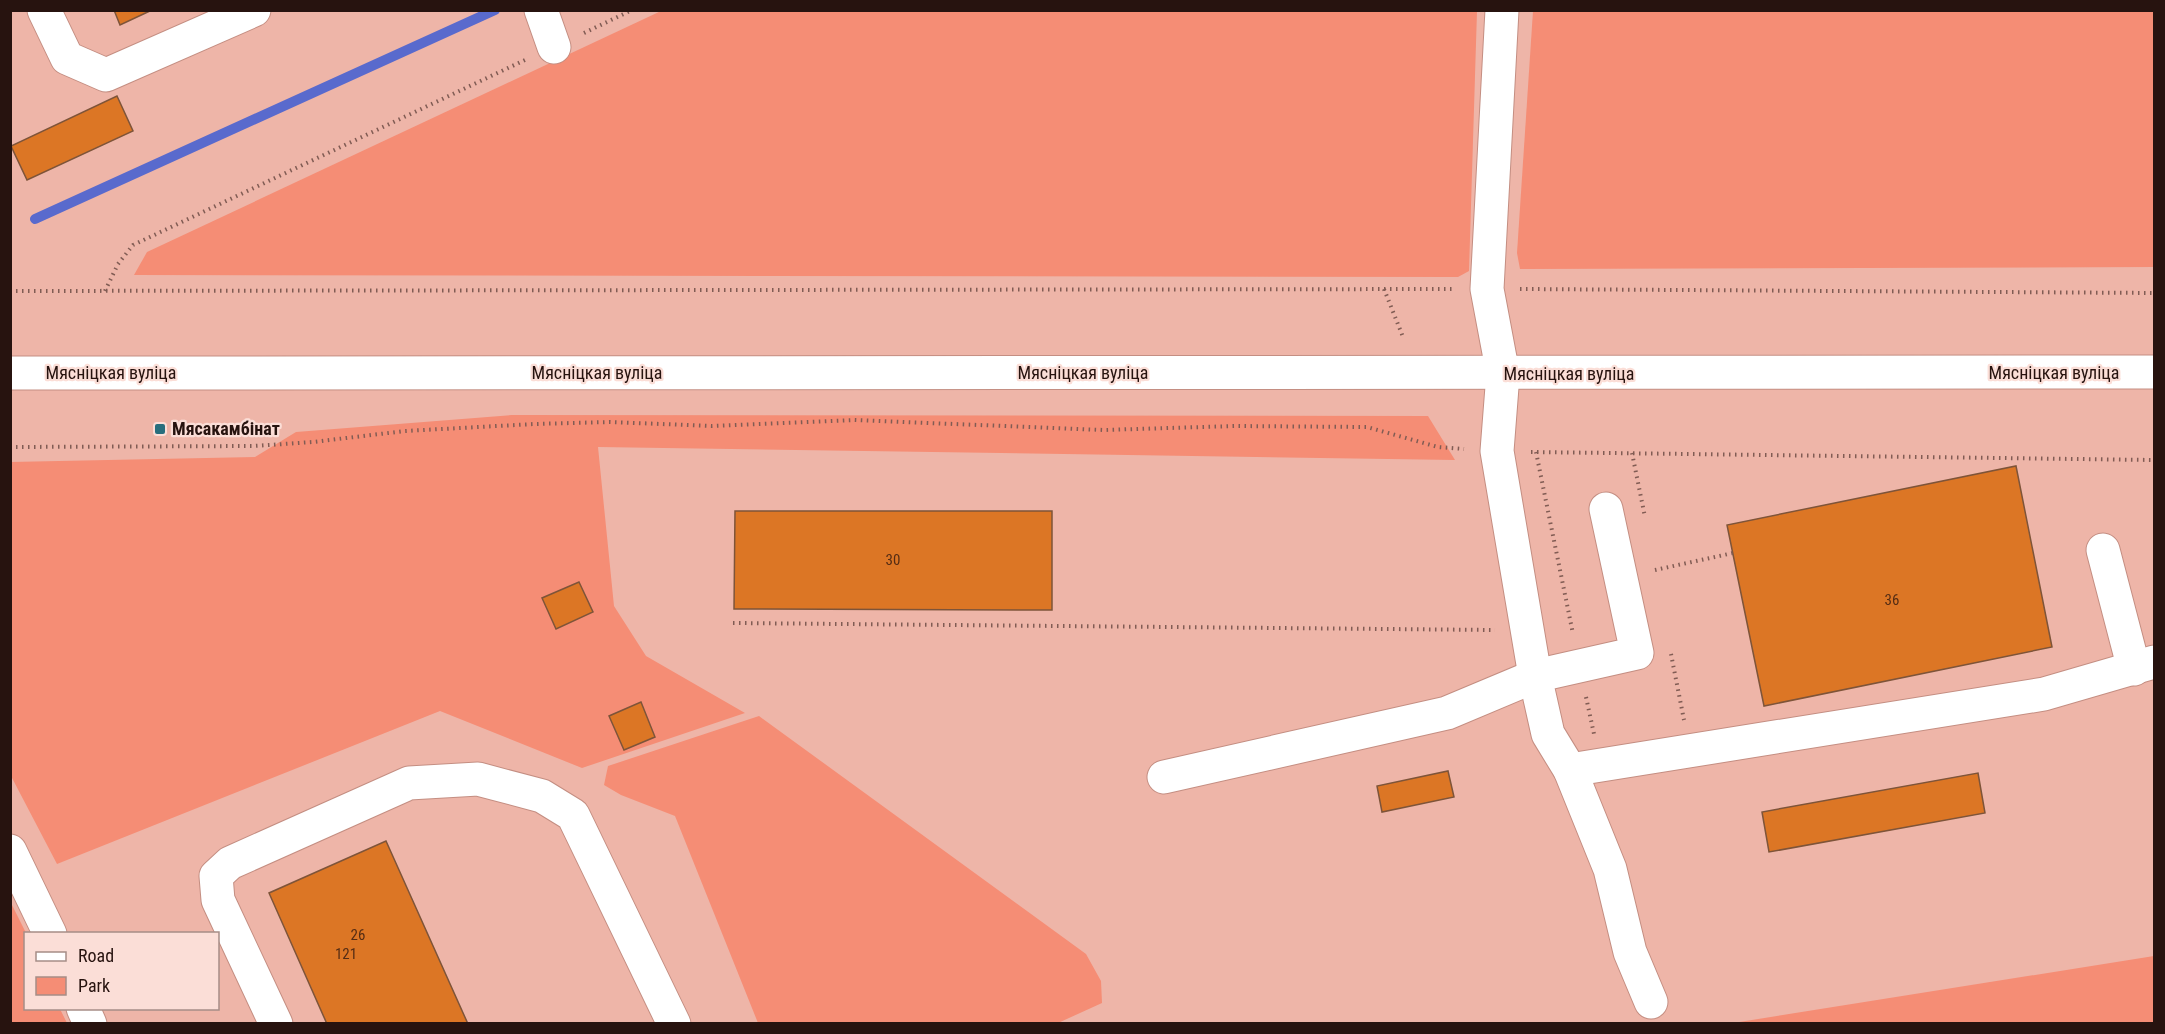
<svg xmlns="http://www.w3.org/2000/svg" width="2165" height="1034" viewBox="0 0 2165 1034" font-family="'Roboto Condensed',sans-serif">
  <rect width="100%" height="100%" fill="#eeb5a8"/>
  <g fill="#f58d75" fill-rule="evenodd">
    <polygon points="661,11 1477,11 1469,271 1458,277 134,275 147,252"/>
    <polygon points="1533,11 2154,11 2154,267 1520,269 1517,253"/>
    <path d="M512,415L1428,416L1455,460L598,447L614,606L646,656L745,713L582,768L440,711L57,864L11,776L10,462L255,457L296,432ZM579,582L593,612L556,629L543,598ZM641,702L655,737L624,750L610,716Z"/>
    <polygon points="759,716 1086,954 1101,981 1102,1003 1058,1023 758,1023 675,816 621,795 604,785 608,766"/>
    <polygon points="10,901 26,933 26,1008 60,1009 67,1023 11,1023"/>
    <polygon points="2154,956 2154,1023 1733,1023"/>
  </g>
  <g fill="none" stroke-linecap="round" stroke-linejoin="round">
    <polyline stroke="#596acd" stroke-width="10" points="35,219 495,10"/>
  </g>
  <g fill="#dc7625" stroke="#7e5439" stroke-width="1.5">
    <polygon points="114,10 152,10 120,25"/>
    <polygon points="117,96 133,131 27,180 11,146"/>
    <polygon points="2016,466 2052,647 1764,706 1727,525"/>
    <polygon points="735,511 1052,511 1052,610 734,609"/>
    <polygon points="579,582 593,612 556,629 542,598"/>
    <polygon points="641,702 655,737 624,750 609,716"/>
    <polygon points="1448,771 1454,797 1382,812 1377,786"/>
    <polygon points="1978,773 1985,813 1769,852 1762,812"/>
    <polygon points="386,841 399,870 468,1024 327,1024 269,893"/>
  </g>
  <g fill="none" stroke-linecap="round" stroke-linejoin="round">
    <g stroke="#c48e82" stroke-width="35">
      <g id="minor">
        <polyline points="44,10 67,58 106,75 254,10"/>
        <polyline points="541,10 554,47"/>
        <polyline points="1502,10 1487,289 1503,374 1497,451 1535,676 1548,734 1570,770 1610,869 1630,952 1651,1002"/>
        <polyline points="2103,550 2134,669"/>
        <polyline points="1570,770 2044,694 2154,662"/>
        <polyline points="1164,777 1447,713 1535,676 1637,653 1606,509"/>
        <polyline points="10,851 50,934"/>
        <polyline points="83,1008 90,1024"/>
        <polyline points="276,1024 218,900 216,876 230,863 409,783 478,779 542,796 573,815 674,1024"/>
      </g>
    </g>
    <g stroke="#c48e82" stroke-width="35">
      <polyline id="major" points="10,373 2154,372"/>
    </g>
    <g stroke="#815c54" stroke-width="4" stroke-dasharray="1.5 4.5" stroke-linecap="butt">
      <polyline points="584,33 632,10"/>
      <polyline points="1384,289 1403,337"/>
      <polyline points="1520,289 2154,293"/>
      <polyline points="10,291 1456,289"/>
      <polyline points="105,291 118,264 133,245 525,60"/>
      <polyline points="10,447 254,446 313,442 405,431 534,424 610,422 712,426 854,420 1104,430 1235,426 1367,427 1438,447 1464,449"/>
      <polyline points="1531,452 2154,460"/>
      <polyline points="1536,452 1573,634"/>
      <polyline points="1632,453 1645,517"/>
      <polyline points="1655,570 1733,553"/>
      <polyline points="733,623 1495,630"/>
      <polyline points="1671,654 1684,720"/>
      <polyline points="1586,697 1594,734"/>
    </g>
    <use href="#minor" stroke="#fff" stroke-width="33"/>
    <use href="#major" stroke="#fff" stroke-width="33"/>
  </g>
  <rect fill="#286e7d" stroke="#fbded7" stroke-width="2" x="154" y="423" width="12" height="12" rx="3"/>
  <g text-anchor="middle" stroke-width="4.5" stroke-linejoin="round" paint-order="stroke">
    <g font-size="15" fill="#542c14">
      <text x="893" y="565">30</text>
      <text x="1892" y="605">36</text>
      <text x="358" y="940">26</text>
      <text x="346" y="959">121</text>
    </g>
    <g font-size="18" fill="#27130f" stroke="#fbded7">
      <text x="111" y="379">Мясніцкая вуліца</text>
      <text x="597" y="379">Мясніцкая вуліца</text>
      <text x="1083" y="379">Мясніцкая вуліца</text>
      <text x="2054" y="379">Мясніцкая вуліца</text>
      <text x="1569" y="380">Мясніцкая вуліца</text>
    </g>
    <g font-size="18" font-weight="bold" fill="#27130f" stroke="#fbded7" text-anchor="start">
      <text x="172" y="435">Мясакамбінат</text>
    </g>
  </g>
  <rect width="2165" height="1034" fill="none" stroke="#27130f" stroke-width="24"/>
  <rect x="24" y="932" width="195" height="78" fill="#fbded7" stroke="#a68d87" stroke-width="1.5"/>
  <rect x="36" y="952" width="30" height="9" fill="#ffffff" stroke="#a68d87" stroke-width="1.5"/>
  <text x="78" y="962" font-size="18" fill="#27130f">Road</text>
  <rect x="36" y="977" width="30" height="18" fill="#f58d75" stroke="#a68d87" stroke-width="1.5"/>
  <text x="78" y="992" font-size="18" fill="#27130f">Park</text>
</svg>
